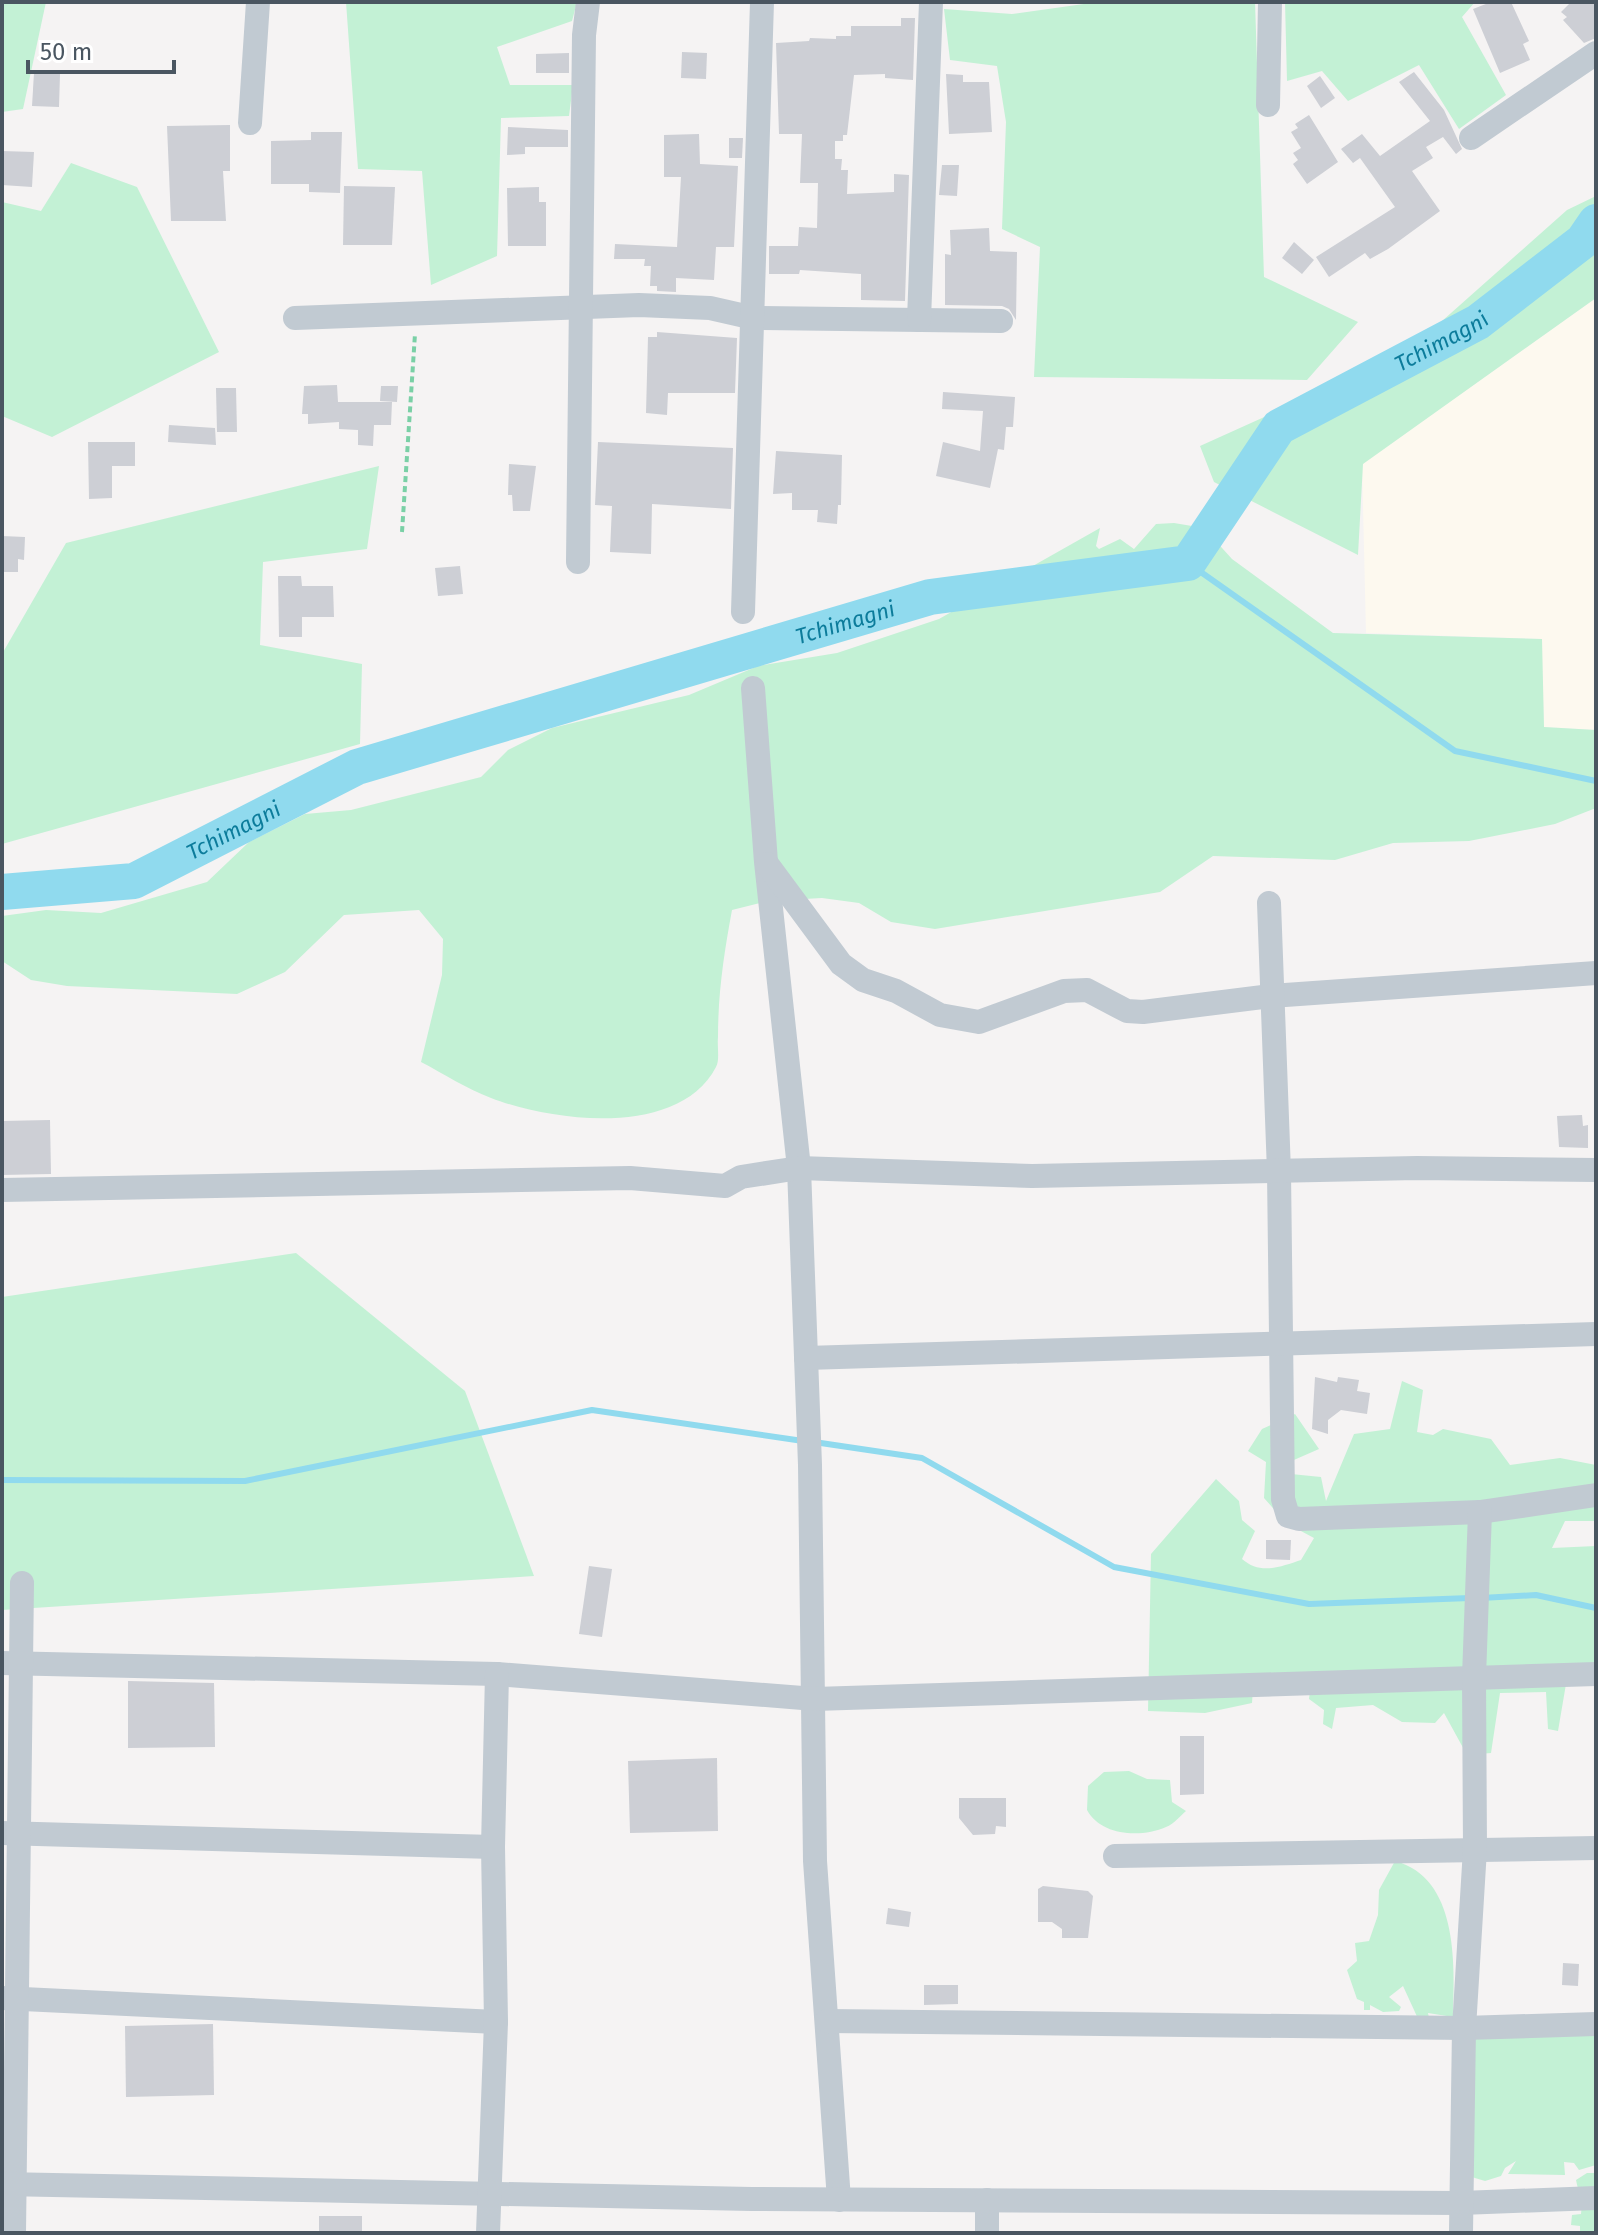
<svg xmlns="http://www.w3.org/2000/svg" width="1598" height="2235" viewBox="0 0 1598 2235" font-family="'Fira Sans',sans-serif">
  <rect width="100%" height="100%" fill="#f5f3f3"/>
  <polygon fill="#fdf9ef" points="1596,298 1596,730 1544,727 1541,639 1366,633 1362,464"/>
  <g fill="#c3f1d5">
    <polygon points="14,2 46,2 23,109 2,112 2,4"/>
    <polygon points="346,2 577,2 572,21 497,47 510,85 573,85 569,116 501,118 497,256 431,285 422,171 358,169"/>
    <polygon points="1098,2 1255,2 1264,277 1358,322 1307,380 1034,377 1040,247 1002,229 1006,122 997,66 950,60 944,9 1012,14"/>
    <polygon points="1285,2 1475,2 1462,17 1506,95 1459,129 1419,65 1348,101 1322,71 1287,81"/>
    <polygon points="71,163 137,187 219,352 52,437 2,416 2,202 41,211"/>
    <polygon points="1596,196 1596,298 1363,464 1358,555 1214,482 1200,446 1406,353 1567,210"/>
    <polygon points="379,466 367,549 263,562 260,645 362,664 360,744 2,844 2,654 66,543"/>
    <path d="M1174,523L1204,528L1232,559L1333,633L1542,639L1544,727L1596,730V808L1555,824L1469,841L1393,843L1335,860L1213,856L1160,892L935,929L891,922L859,903L822,898L768,901L732,910C724,953 718,993 718,1037C717,1046 720,1060 716,1067C679,1138 553,1122 491,1098C467,1089 444,1074 421,1062L442,975L443,939L419,910L344,915L285,972L237,994L67,986L31,980L2,961V916L46,910L101,913L207,882L249,842L305,814L351,810L481,777L508,750L552,728L689,695L758,666L837,653L939,619L1100,528L1096,546L1099,549L1120,539L1134,549L1156,524Z"/>
    <polygon points="296,1253 465,1391 534,1576 2,1610 2,1297"/>
    <path d="M1402,1381L1423,1390L1417,1432L1433,1435L1443,1429L1491,1439L1510,1465L1560,1458L1596,1465V1521H1565L1552,1548L1596,1546V1685L1566,1684L1558,1731L1548,1729L1546,1692L1500,1693L1491,1753L1467,1755L1444,1713L1435,1723L1402,1722L1373,1705L1336,1708L1332,1729L1323,1724L1324,1710L1309,1699L1312,1674L1254,1673L1252,1703L1205,1713L1148,1711L1151,1554L1216,1479L1239,1501L1242,1520L1255,1531L1242,1559C1260,1575 1280,1567 1301,1560L1314,1538L1286,1523L1264,1498L1266,1462L1248,1451L1262,1429L1295,1414L1319,1449L1287,1463L1291,1474L1321,1477L1326,1501L1354,1434L1390,1429Z"/>
    <path d="M1129,1771L1147,1779L1170,1780L1172,1802L1186,1811C1180,1816 1174,1824 1166,1827C1141,1838 1101,1836 1087,1810L1088,1786L1104,1772Z"/>
    <path d="M1395,1861C1458,1878 1455,1962 1453,2017L1428,2013L1430,2023H1420L1403,1986L1389,1997L1401,2007L1399,2011L1383,2012L1370,2005V2010H1364V2002L1357,1999L1347,1970L1357,1961L1355,1943L1369,1941L1378,1915L1379,1890Z"/>
    <polygon points="1596,2029 1596,2165 1579,2170 1574,2163 1564,2162 1565,2175 1508,2174 1516,2161 1505,2168 1501,2176 1485,2181 1465,2175 1468,2033"/>
    <polygon points="1587,2173 1596,2173 1596,2233 1580,2233 1580,2226 1571,2225 1572,2215 1581,2214 1583,2191 1578,2189 1576,2180"/>
  </g>
  <g fill="none" stroke-linecap="round" stroke-linejoin="round">
    <g stroke="#90daee" stroke-width="6">
      <polyline points="1188,563 1455,751 1596,781"/>
      <polyline points="814,1442 922,1458 1114,1567 1309,1604 1470,1598"/>
      <polyline points="2,1480 245,1481 592,1410 803,1441"/>
      <polyline points="1481,1598 1536,1595 1596,1608"/>
    </g>
    <path stroke="#90daee" stroke-width="36" id="s1" d="M2,892L134,881L357,767L930,597L1188,563L1279,427L1478,322L1583,241L1596,222"/>
  </g>
  <g fill="#cdcfd5">
    <polygon points="1491,2 1511,2 1529,41 1523,44 1530,60 1500,73 1473,9"/>
    <polygon points="1571,2 1596,2 1596,38 1584,43 1563,20 1567,17 1561,12"/>
    <polygon points="901,18 915,18 913,80 885,78 885,74 854,75 847,135 843,135 843,141 835,141 835,159 842,159 841,170 848,170 847,194 894,192 894,174 909,175 905,301 861,300 861,274 800,270 799,274 769,274 769,246 798,246 799,227 817,228 818,183 800,183 802,134 779,134 776,43 809,41 810,38 836,39 836,36 851,36 851,26 901,26"/>
    <polygon points="682,52 707,53 706,79 681,78"/>
    <polygon points="569,53 569,73 536,73 536,54"/>
    <polygon points="1414,72 1444,110 1462,149 1456,154 1443,137 1426,147 1433,158 1412,171 1440,211 1388,249 1370,259 1365,253 1329,277 1316,257 1395,207 1360,158 1353,163 1341,149 1362,134 1380,156 1430,121 1399,82"/>
    <polygon points="34,73 60,74 59,107 32,106"/>
    <polygon points="946,74 963,75 963,82 989,82 992,132 949,134"/>
    <polygon points="1320,76 1335,98 1321,108 1307,86"/>
    <polygon points="1309,115 1338,162 1307,184 1293,164 1298,160 1293,153 1301,148 1291,132 1298,128 1295,124"/>
    <polygon points="230,125 230,171 223,171 226,221 171,221 167,126"/>
    <polygon points="508,127 568,130 568,147 525,147 525,154 507,155"/>
    <polygon points="311,132 342,132 340,193 309,192 309,184 271,184 271,141 311,140"/>
    <polygon points="699,134 700,164 738,166 734,247 716,247 714,280 676,278 676,292 657,291 657,286 650,286 651,266 644,266 645,259 614,259 615,244 677,247 681,177 664,177 664,135"/>
    <polygon points="729,138 743,138 742,158 729,158"/>
    <polygon points="2,151 34,152 32,187 2,185"/>
    <polygon points="942,165 959,165 957,196 939,195"/>
    <polygon points="344,186 395,187 392,245 343,245"/>
    <polygon points="539,187 539,202 546,202 546,246 508,246 507,188"/>
    <polygon points="989,228 990,251 1017,252 1016,320 1009,309 1002,306 945,305 945,254 951,255 950,230"/>
    <polygon points="1294,242 1314,260 1302,274 1282,258"/>
    <polygon points="657,332 737,338 735,393 668,393 667,415 646,413 648,337 657,337"/>
    <polygon points="337,385 338,402 392,402 391,425 374,425 373,446 358,445 358,430 339,429 339,422 308,424 308,414 302,414 304,386"/>
    <polygon points="381,386 398,386 397,402 380,401"/>
    <polygon points="216,388 236,388 237,432 217,432"/>
    <polygon points="943,392 1015,397 1013,427 1006,427 1004,450 998,449 990,488 936,476 943,442 980,451 983,411 942,409"/>
    <polygon points="169,425 215,428 216,445 168,442"/>
    <polygon points="88,442 135,442 135,466 112,466 112,498 89,499"/>
    <polygon points="598,442 733,448 731,509 652,504 651,554 610,552 612,506 595,505"/>
    <polygon points="776,451 842,455 841,505 838,505 837,524 817,522 818,510 792,510 792,493 773,494"/>
    <polygon points="509,464 536,466 530,511 513,511 512,495 508,495"/>
    <polygon points="2,536 25,537 24,560 18,559 18,572 2,572"/>
    <polygon points="460,566 463,594 438,596 435,568"/>
    <polygon points="278,576 301,576 302,586 333,586 334,617 302,617 302,637 279,637"/>
    <polygon points="1582,1115 1583,1126 1588,1125 1588,1148 1559,1147 1557,1116"/>
    <polygon points="50,1120 51,1174 2,1175 2,1121"/>
    <polygon points="1315,1377 1337,1382 1338,1377 1359,1380 1357,1391 1370,1393 1367,1414 1341,1410 1328,1420 1328,1434 1312,1429"/>
    <polygon points="1266,1540 1291,1540 1290,1560 1266,1559"/>
    <polygon points="589,1566 612,1569 602,1637 579,1634"/>
    <polygon points="128,1681 214,1683 215,1747 128,1748"/>
    <polygon points="1180,1736 1204,1736 1204,1794 1180,1795"/>
    <polygon points="717,1758 718,1831 630,1833 628,1761"/>
    <polygon points="959,1798 1006,1798 1006,1827 996,1826 995,1834 973,1835 959,1818"/>
    <polygon points="1043,1886 1088,1891 1093,1896 1088,1938 1062,1938 1062,1929 1052,1922 1038,1922 1038,1889"/>
    <polygon points="888,1908 911,1912 909,1927 886,1924"/>
    <polygon points="1563,1963 1579,1964 1578,1986 1562,1985"/>
    <polygon points="924,1985 958,1985 958,2004 924,2005"/>
    <polygon points="213,2024 214,2095 126,2097 125,2026"/>
    <rect x="319" y="2216" width="43" height="17"/>
  </g>
  <g fill="none" stroke-linecap="round" stroke-linejoin="round">
    <polyline stroke="#7ad0a6" stroke-width="4" stroke-dasharray="6 4" stroke-linecap="butt" points="402,532 415,334"/>
    <g stroke="#c1cad2" stroke-width="24">
      <polyline points="1268,105 1270,2"/>
      <polyline points="250,123 258,2"/>
      <polyline points="1471,138 1596,53"/>
      <polyline points="295,318 639,305 710,308 754,318 1001,321"/>
      <polyline points="919,320 931,2"/>
      <polyline points="578,562 584,35 588,2"/>
      <polyline points="743,612 762,2"/>
      <polyline points="753,688 766,862 799,1168 810,1465 815,1861 839,2200"/>
      <polyline points="767,864 841,964 863,980 896,991 940,1015 979,1022 1064,991 1087,990 1127,1011 1143,1012 1271,996 1596,973"/>
      <polyline points="1269,903 1279,1172 1283,1499 1288,1516 1299,1519 1480,1512 1596,1495"/>
      <polyline points="2,1190 630,1178 725,1186 741,1177 799,1168 1032,1176 1417,1168 1596,1170"/>
      <polyline points="806,1358 1596,1334"/>
      <polyline points="2,1663 497,1674 815,1699 1596,1674"/>
      <polyline points="2,1833 493,1847"/>
      <polyline points="1115,1856 1596,1848"/>
      <polyline points="2,1998 496,2022"/>
      <polyline points="827,2021 1464,2028 1596,2024"/>
      <polyline points="2,2184 752,2199 1461,2203 1596,2198"/>
      <polyline points="987,2200 987,2233"/>
      <polyline points="14,2233 22,1583"/>
      <polyline points="488,2233 496,2022 493,1847 497,1674"/>
      <polyline points="1461,2233 1464,2028 1475,1849 1474,1677 1480,1512"/>
    </g>
  </g>
  <g text-anchor="middle" stroke-width="8" stroke-linejoin="round" paint-order="stroke">
    <g font-size="22" font-style="italic" fill="#0c7c9b" stroke="#fff">
      <text dy="8" stroke="none"><textPath href="#s1" startOffset="1588">Tchimagni</textPath></text>
      <text dy="8" stroke="none"><textPath href="#s1" startOffset="892">Tchimagni</textPath></text>
      <text dy="8" stroke="none"><textPath href="#s1" startOffset="244">Tchimagni</textPath></text>
    </g>
  </g>
  <rect width="1598" height="2235" fill="none" stroke="#4a5661" stroke-width="8"/>
  <path d="M28 60v12h146v-12" fill="none" stroke="#4a5661" stroke-width="4"/>
  <text x="40" y="60" font-size="24" fill="#4a5661" stroke="#ffffff" stroke-width="6" paint-order="stroke">50 m</text>
</svg>
